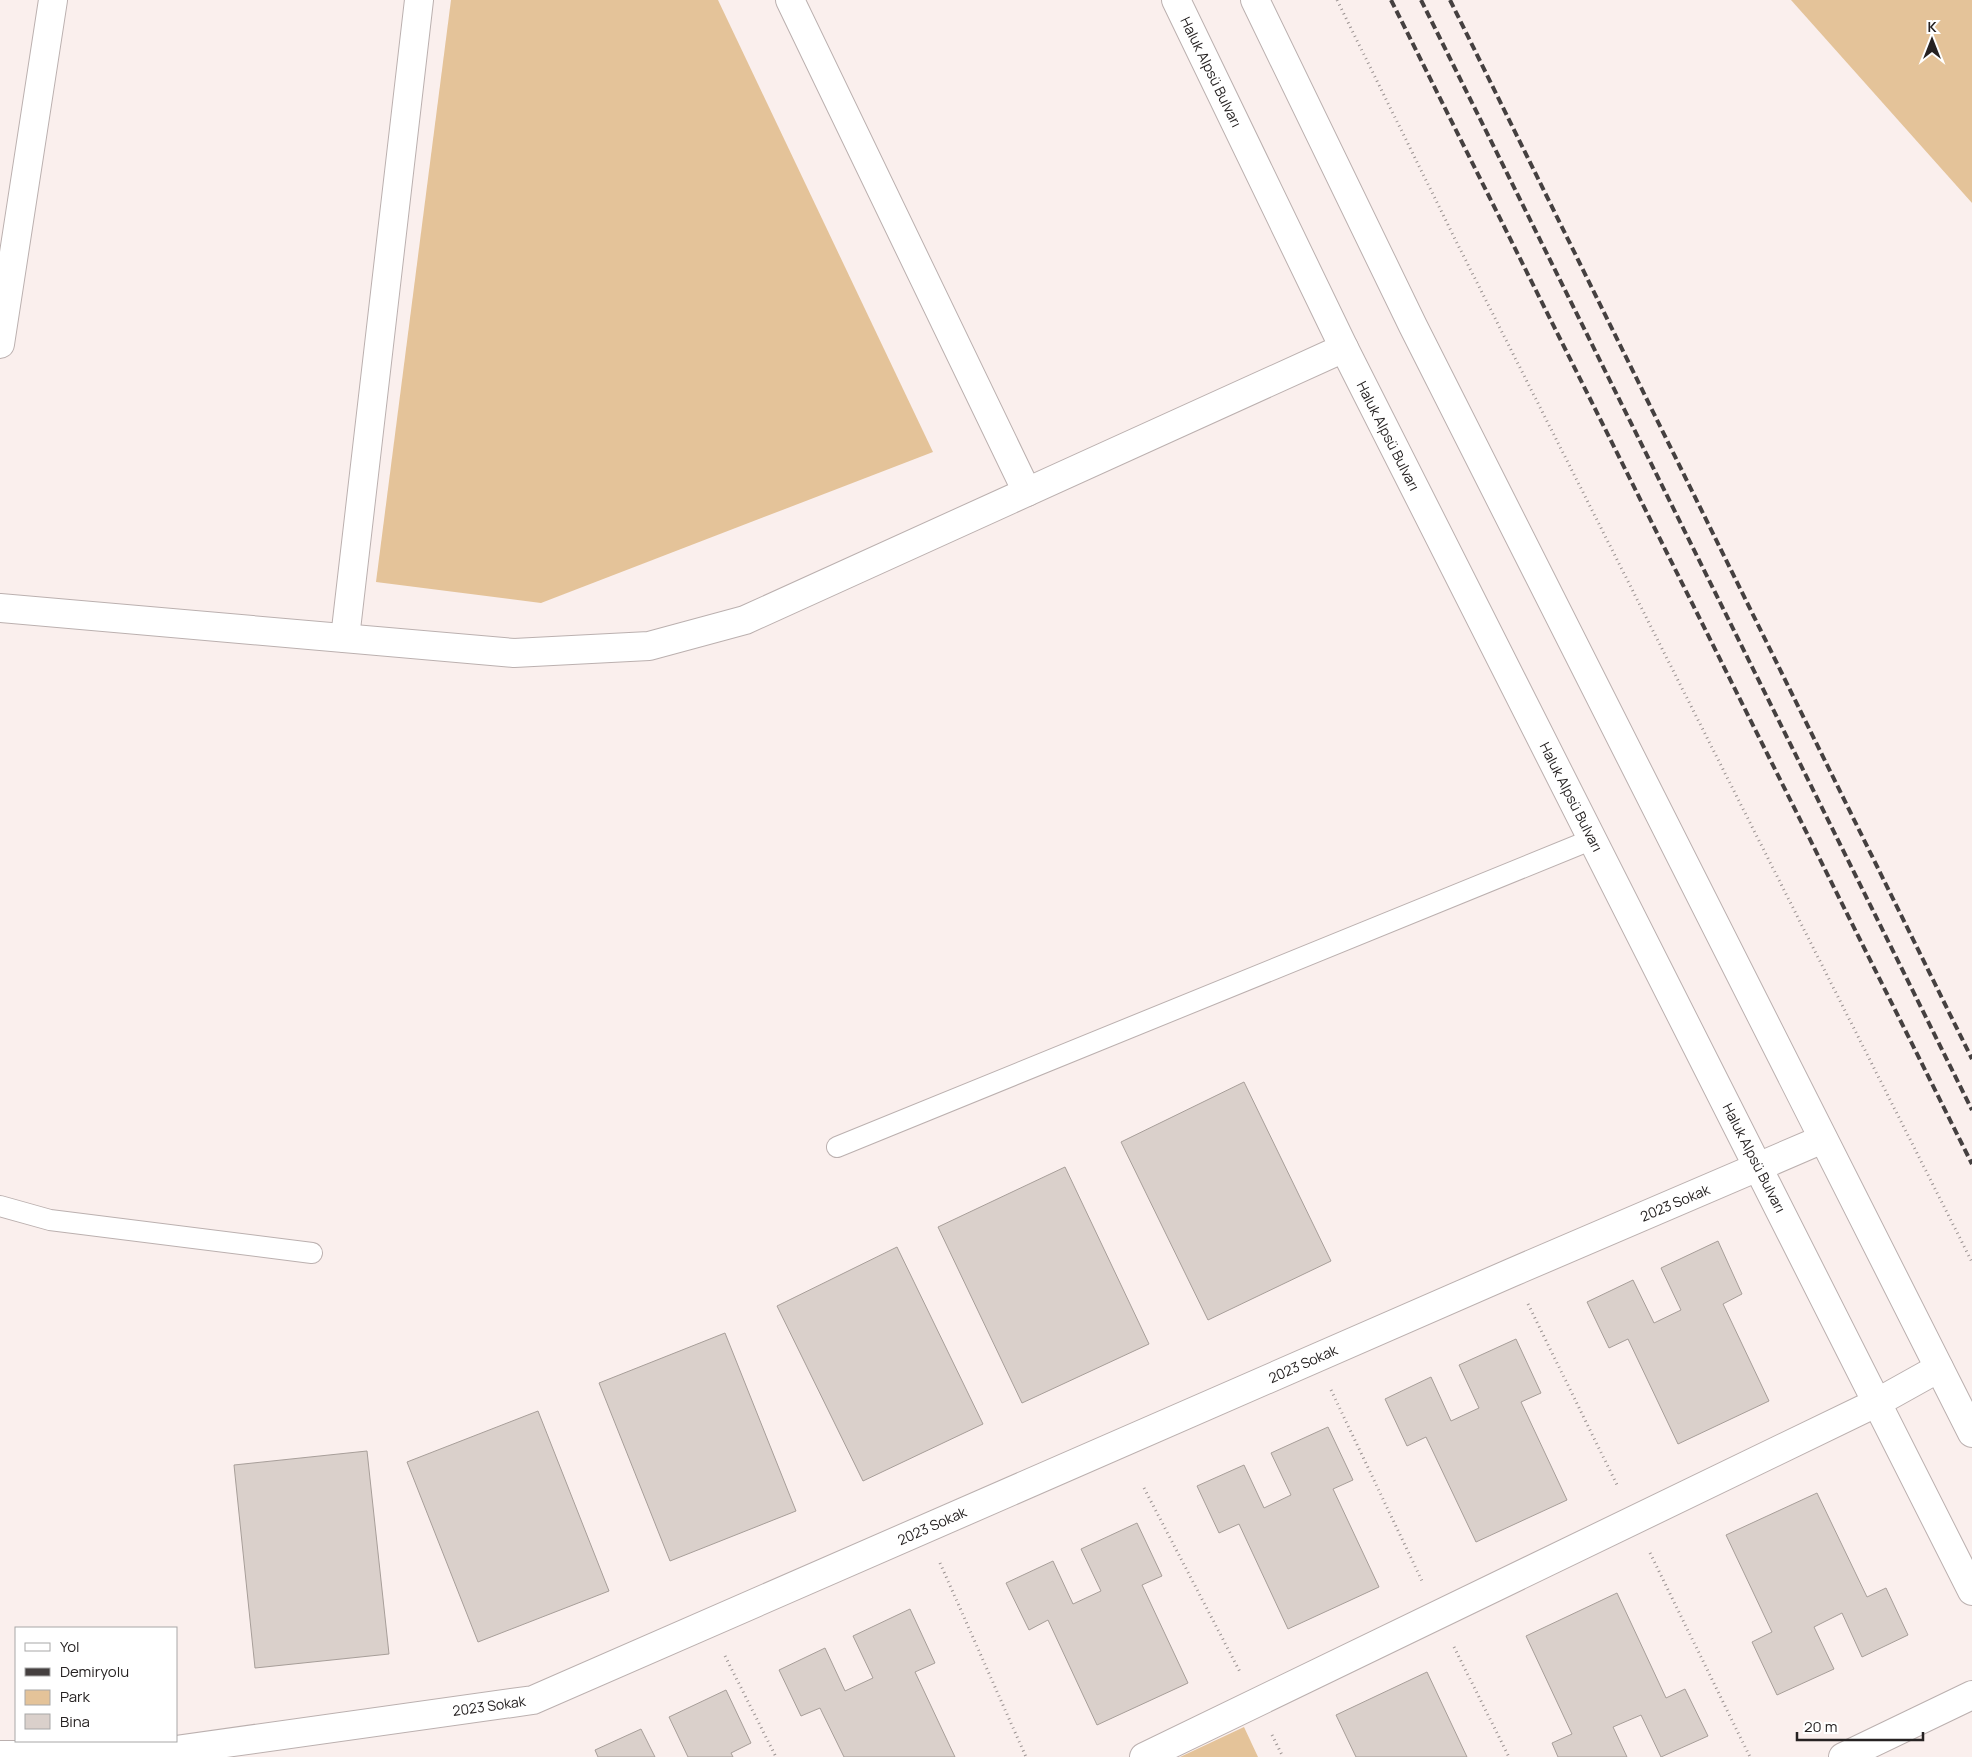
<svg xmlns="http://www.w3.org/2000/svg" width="1972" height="1757" viewBox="0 0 1972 1757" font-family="Manrope,sans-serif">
  <rect width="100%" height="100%" fill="#faefed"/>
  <g fill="#e4c399">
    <polygon points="451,0 718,0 933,452 541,603 376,582"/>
    <polygon points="1791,0 1972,0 1972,203"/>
    <polygon points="1244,1727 1258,1757 1180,1757"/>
  </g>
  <g fill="#dad0cb" stroke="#a79e99">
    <polygon points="1244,1082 1331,1261 1208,1320 1121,1142"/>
    <polygon points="1065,1167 1149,1344 1022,1403 938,1227"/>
    <polygon points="1718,1241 1742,1294 1723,1304 1769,1401 1678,1444 1628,1339 1609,1348 1587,1302 1633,1280 1654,1323 1681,1310 1661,1268"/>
    <polygon points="897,1247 983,1424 863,1481 777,1306"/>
    <polygon points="725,1333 796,1511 670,1561 599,1383"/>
    <polygon points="1516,1339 1541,1393 1521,1402 1567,1500 1476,1542 1426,1437 1407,1446 1385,1399 1431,1377 1451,1421 1479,1408 1459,1365"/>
    <polygon points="538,1411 609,1591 478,1642 407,1462"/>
    <polygon points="1328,1427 1353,1480 1333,1489 1379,1587 1288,1629 1239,1524 1219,1533 1197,1486 1244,1465 1264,1508 1291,1495 1271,1453"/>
    <polygon points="367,1451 389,1654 255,1668 234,1465"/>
    <polygon points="1817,1493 1867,1597 1886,1588 1908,1635 1862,1657 1842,1613 1814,1627 1834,1669 1777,1695 1752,1642 1772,1632 1726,1535"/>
    <polygon points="1137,1523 1162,1576 1142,1585 1188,1683 1097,1725 1048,1620 1029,1630 1006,1583 1053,1561 1073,1604 1101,1591 1081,1549"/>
    <polygon points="1617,1593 1666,1698 1685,1689 1708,1736 1661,1757 1641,1715 1613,1727 1627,1757 1558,1757 1552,1743 1572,1734 1526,1636"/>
    <polygon points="910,1609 935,1663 915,1672 955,1757 844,1757 820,1708 801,1716 779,1670 825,1648 845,1691 873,1678 853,1636"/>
    <polygon points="1427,1672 1467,1757 1356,1757 1336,1715"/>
    <polygon points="726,1690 751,1743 731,1753 733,1757 688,1757 669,1717"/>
    <polygon points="641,1729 655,1757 598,1757 595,1750"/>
  </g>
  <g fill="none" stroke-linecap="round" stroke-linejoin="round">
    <g stroke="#bbb0af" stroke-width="22">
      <g id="service">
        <polyline points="837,1147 1593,839"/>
        <polyline points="0,1206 50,1220 312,1253"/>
      </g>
    </g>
    <g stroke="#bbb0af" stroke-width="30">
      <g id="minor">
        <polyline points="790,0 1027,492"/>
        <polyline points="0,344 53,0"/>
        <polyline points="0,608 514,653 649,646 745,620 1344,348"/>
        <polyline points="345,638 419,0"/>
        <polyline points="0,1755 140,1755 533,1700 1513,1272 1823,1139"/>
        <polyline points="1144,1757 1878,1402 1939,1368"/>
        <polyline points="1843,1757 1972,1695"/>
      </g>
    </g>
    <g stroke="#bbb0af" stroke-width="30">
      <g id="secondary">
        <polyline points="1176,0 1344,348 1972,1591"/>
        <polyline points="1255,0 1413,326 1972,1433"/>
      </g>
    </g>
    <g stroke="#9a9291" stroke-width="3" stroke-dasharray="1 4" stroke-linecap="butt">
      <polyline points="1337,0 1458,245 1972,1262"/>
      <polyline points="1528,1304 1618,1487"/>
      <polyline points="1331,1390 1423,1583"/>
      <polyline points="1144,1488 1240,1672"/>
      <polyline points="1650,1553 1750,1757"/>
      <polyline points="940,1563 1026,1757"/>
      <polyline points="1454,1647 1509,1757"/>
      <polyline points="725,1656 776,1757"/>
      <polyline points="1272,1735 1283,1757"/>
    </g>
    <use href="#service" stroke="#fff" stroke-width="20"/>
    <use href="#minor" stroke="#fff" stroke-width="28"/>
    <use href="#secondary" stroke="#fff" stroke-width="28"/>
    <g stroke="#454040" stroke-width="4" stroke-dasharray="8 4" stroke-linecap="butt">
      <polyline points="1391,0 1972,1164"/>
      <polyline points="1421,0 1972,1110"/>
      <polyline points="1450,0 1972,1059"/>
    </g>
  </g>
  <g text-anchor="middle" stroke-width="4" stroke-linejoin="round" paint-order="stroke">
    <g font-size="14" fill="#262222" stroke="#fff">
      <text transform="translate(1211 72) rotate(64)" y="5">Haluk Alpsü Bulvarı</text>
      <text transform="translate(1388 436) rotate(63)" y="5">Haluk Alpsü Bulvarı</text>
      <text transform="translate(1571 797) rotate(63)" y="5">Haluk Alpsü Bulvarı</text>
      <text transform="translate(1754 1158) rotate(63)" y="5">Haluk Alpsü Bulvarı</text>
      <text transform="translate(1675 1203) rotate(-23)" y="5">2023 Sokak</text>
      <text transform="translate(1303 1364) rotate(-24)" y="5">2023 Sokak</text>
      <text transform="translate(932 1526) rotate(-24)" y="5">2023 Sokak</text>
      <text transform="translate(489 1706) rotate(-8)" y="5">2023 Sokak</text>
    </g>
  </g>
  <rect x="15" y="1627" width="162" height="115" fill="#ffffff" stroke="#a8a7a7"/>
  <rect x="25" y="1643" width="25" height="8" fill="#ffffff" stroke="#a8a7a7"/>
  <text x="60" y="1652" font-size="15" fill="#262222">Yol</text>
  <rect x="25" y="1668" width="25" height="8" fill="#454040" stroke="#a8a7a7"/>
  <text x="60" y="1677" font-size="15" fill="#262222">Demiryolu</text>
  <rect x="25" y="1690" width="25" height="15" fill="#e4c399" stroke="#a8a7a7"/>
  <text x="60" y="1702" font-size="15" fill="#262222">Park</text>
  <rect x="25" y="1714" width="25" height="15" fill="#dad0cb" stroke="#a8a7a7"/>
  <text x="60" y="1727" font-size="15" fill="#262222">Bina</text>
  <g transform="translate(1932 40)" stroke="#ffffff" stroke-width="4" paint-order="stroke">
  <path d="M0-4L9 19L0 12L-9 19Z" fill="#262222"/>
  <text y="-8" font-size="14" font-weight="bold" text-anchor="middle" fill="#262222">K</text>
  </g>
  <path d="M1797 1732v8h126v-8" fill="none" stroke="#262222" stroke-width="2.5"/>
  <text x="1804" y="1732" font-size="15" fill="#262222" stroke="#ffffff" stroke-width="4" paint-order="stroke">20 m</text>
</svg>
